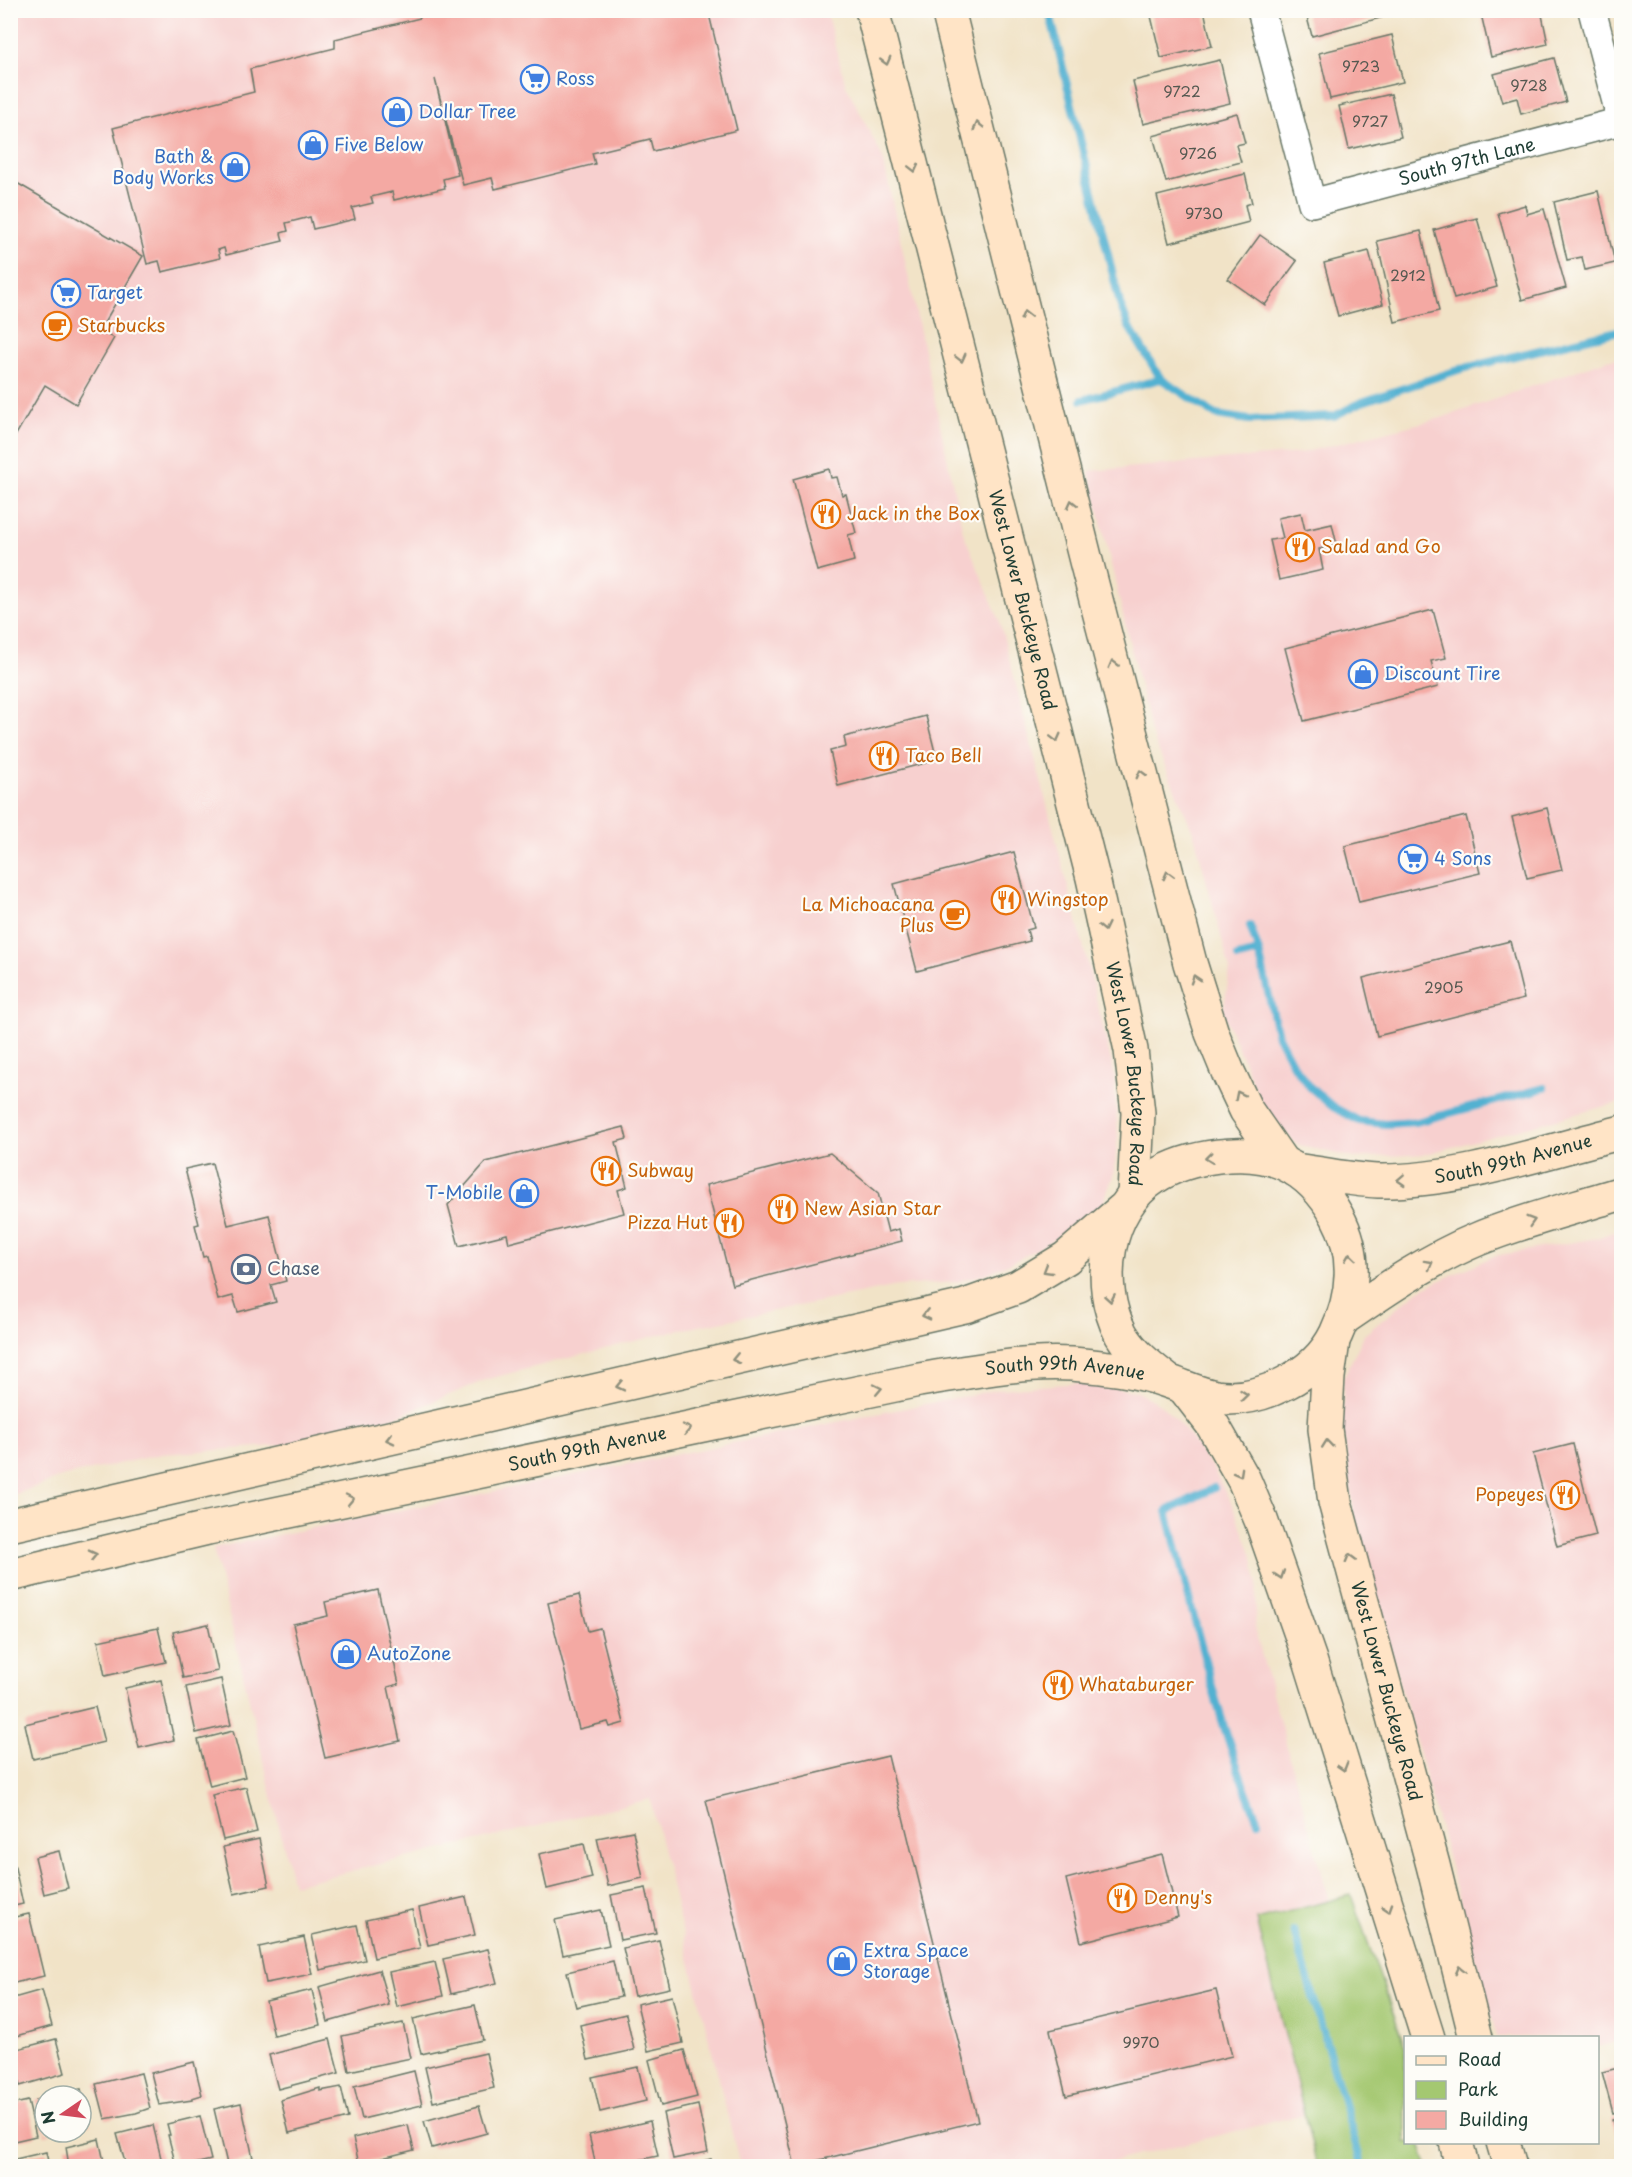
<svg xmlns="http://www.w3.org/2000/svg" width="1632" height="2177" viewBox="0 0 1632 2177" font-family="'Playpen Sans',sans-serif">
  <rect width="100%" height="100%" fill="#fdfcf7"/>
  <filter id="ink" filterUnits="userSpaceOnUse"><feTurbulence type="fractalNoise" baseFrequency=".0167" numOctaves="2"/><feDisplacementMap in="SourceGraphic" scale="12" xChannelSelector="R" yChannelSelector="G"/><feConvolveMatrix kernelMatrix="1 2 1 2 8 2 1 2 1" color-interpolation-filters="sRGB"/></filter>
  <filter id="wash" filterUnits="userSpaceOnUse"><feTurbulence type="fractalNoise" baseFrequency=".008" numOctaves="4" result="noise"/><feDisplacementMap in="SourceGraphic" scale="24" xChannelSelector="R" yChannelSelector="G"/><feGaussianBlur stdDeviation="1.35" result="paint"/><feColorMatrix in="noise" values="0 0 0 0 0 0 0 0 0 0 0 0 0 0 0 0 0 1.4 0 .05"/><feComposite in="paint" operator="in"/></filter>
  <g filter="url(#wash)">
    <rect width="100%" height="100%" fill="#f1e3c7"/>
    <g fill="#f7d0cf">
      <polygon points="11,11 826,11 846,85 883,158 963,532 999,619 1088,964 1114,1073 1118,1136 1114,1173 1103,1204 1069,1231 1019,1259 986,1274 956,1282 898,1286 670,1332 488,1379 393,1418 288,1445 162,1454 65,1476 11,1496"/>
      <polygon points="1621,357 1621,1102 1426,1154 1354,1158 1296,1144 1264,1110 1223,1012 1230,970 1194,834 1151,733 1089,471 1301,453 1441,418 1604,361"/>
      <polygon points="1621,1229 1621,2040 1598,2047 1598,2038 1497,2037 1355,1522 1343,1430 1343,1379 1364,1335 1419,1290 1494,1256 1597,1238"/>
      <polygon points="1080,1383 1135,1391 1160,1404 1178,1421 1212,1467 1233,1506 1253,1558 1257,1583 1255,1630 1329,1901 1257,1920 1305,2114 1094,2166 740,2166 650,1799 293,1885 213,1548 1000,1389"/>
    </g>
    <polygon fill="#a4c871" stroke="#628252" stroke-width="1.5" points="1351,1895 1405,2047 1406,2142 1420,2143 1427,2166 1317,2166 1257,1920"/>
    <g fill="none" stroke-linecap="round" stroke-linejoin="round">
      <g stroke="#52b1d1" stroke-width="8">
        <polyline points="1049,10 1120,304 1129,327 1161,379 1216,415 1249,420 1334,416 1362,402 1461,369 1622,330"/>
        <polyline points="1082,400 1161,379"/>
        <polyline points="1250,926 1259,952 1278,1036 1292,1063 1310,1087 1333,1107 1359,1121 1385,1124 1416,1122 1544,1088"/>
        <polyline points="1238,957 1259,952"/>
        <path d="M1214,1488L1167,1511C1194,1615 1216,1721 1258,1821"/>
        <polyline points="1294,1931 1362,2166"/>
      </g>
    </g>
    <g id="blocks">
      <g fill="#f4a9a3">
        <polygon points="418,10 708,10 737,130 653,151 650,139 592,153 595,164 495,189 492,178 463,185 435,79 458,175 443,179 445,188 394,200 392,192 371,197 373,203 352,208 355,219 313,229 310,217 286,223 288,231 281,233 283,241 226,255 224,248 218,250 220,258 162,272 159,261 147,264 113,128 254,92 250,69 335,48 335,39 420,18"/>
        <polygon points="1155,10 1204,10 1212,46 1161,58 1150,12"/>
        <polygon points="1305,10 1383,10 1384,17 1312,36"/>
        <polygon points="1496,10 1541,10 1548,44 1491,57 1481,14"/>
        <polygon points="1392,35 1403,82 1330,99 1319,53"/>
        <polygon points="1554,58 1566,102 1521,114 1517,98 1502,102 1494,74"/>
        <polygon points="1220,60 1230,103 1143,124 1133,81"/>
        <polygon points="1391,94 1401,137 1349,149 1339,106"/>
        <polygon points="1237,113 1245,143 1236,145 1241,162 1166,182 1153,136"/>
        <polygon points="1245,174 1252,203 1245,205 1249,222 1169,243 1157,196"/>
        <polygon points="10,179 143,256 100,330 114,338 76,404 45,385 10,445"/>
        <polygon points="1622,184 1622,200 1621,200 1617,185"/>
        <polygon points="1598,191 1615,263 1585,270 1582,257 1567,260 1554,202"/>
        <polygon points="1525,205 1527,214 1544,209 1566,288 1522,300 1498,213"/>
        <polygon points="1477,218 1497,287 1454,299 1434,230"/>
        <polygon points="1421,231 1439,311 1395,322 1377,241"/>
        <polygon points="1260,235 1297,261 1265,305 1228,279"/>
        <polygon points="1369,251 1383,304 1338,316 1324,263"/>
        <polygon points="829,469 831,478 837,477 842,495 846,494 856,533 848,535 854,561 817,571 793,479"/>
        <polygon points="1301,513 1305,530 1332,524 1337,545 1319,549 1323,570 1279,580 1270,540 1283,538 1278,518"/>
        <polygon points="1433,610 1446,658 1431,661 1438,687 1304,721 1285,648"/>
        <polygon points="926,716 937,760 838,786 830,751 846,747 844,737"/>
        <polygon points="1547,808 1562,870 1527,878 1512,817"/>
        <polygon points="1466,816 1480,873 1359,902 1345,846"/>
        <polygon points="1014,852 1034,928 1027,930 1030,941 917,971 894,884"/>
        <polygon points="1510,941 1524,999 1377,1036 1363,978"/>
        <polygon points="624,1127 627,1139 616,1142 627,1187 618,1190 624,1213 509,1243 507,1234 459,1246 448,1205 486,1162"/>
        <polygon points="830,1153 878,1193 888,1232 899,1229 902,1241 732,1285 706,1185"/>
        <polygon points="212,1163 228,1225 269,1215 286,1281 271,1285 276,1302 238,1312 233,1296 218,1300 207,1256 203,1257 195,1225 199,1224 185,1169"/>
        <polygon points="1573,1444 1596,1536 1557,1546 1533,1454"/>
        <polygon points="378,1590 399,1684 388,1687 400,1741 325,1758 293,1624 328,1616 325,1602"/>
        <polygon points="579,1595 588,1631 600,1628 624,1723 610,1727 608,1722 579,1729 548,1603"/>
        <polygon points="208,1624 218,1671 183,1678 173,1632"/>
        <polygon points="158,1628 166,1662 105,1676 98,1641"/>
        <polygon points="221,1679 231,1725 196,1733 186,1687"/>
        <polygon points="161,1680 174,1740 139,1748 125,1688"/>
        <polygon points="95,1707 104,1742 33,1759 25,1724"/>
        <polygon points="233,1731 245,1777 210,1786 198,1740"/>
        <polygon points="888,1756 978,2121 795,2166 706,1800"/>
        <polygon points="246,1787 257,1832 223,1840 212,1795"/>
        <polygon points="633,1831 643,1878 608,1886 597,1838"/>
        <polygon points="259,1839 269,1886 234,1894 223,1847"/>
        <polygon points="584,1844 592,1878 547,1889 539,1854"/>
        <polygon points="59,1851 68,1888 44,1894 35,1857"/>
        <polygon points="1162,1854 1178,1917 1081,1942 1066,1879"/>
        <polygon points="13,1859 23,1904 10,1907 10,1860"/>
        <polygon points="646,1888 656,1933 620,1940 611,1895"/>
        <polygon points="466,1897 475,1935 428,1945 419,1908"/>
        <polygon points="412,1910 420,1948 374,1958 366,1920"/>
        <polygon points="601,1910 609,1945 563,1955 555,1920"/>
        <polygon points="29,1914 44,1976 10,1984 10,1918"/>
        <polygon points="357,1925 365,1960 320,1970 312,1935"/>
        <polygon points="304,1937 312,1974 266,1983 259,1947"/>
        <polygon points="659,1940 670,1988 634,1996 623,1948"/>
        <polygon points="488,1949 497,1983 451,1994 443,1959"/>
        <polygon points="613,1961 621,1997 576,2007 567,1972"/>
        <polygon points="435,1962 443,1996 397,2007 389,1972"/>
        <polygon points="379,1970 389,2005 328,2022 319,1987"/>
        <polygon points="42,1990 52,2026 10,2038 10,1999"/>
        <polygon points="312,1990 320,2025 274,2036 266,2001"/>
        <polygon points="1216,1990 1232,2056 1066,2096 1050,2030"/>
        <polygon points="672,1996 683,2043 648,2051 637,2004"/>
        <polygon points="475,2005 483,2040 421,2054 413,2019"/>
        <polygon points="626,2014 634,2050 588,2060 580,2025"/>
        <polygon points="403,2023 411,2058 349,2071 342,2036"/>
        <polygon points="56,2039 65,2073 20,2086 10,2051"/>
        <polygon points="330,2039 339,2073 278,2089 269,2055"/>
        <polygon points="684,2050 697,2097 661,2106 649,2060"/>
        <polygon points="486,2053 494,2088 433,2102 425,2067"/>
        <polygon points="194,2062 202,2095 192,2098 192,2100 159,2105 151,2073"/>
        <polygon points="638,2067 646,2101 600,2112 592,2077"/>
        <polygon points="1622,2067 1622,2111 1613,2113 1602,2072"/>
        <polygon points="414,2071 422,2105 362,2119 354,2086"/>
        <polygon points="141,2073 150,2108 136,2113 105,2119 96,2084"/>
        <polygon points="341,2087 348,2118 289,2133 281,2100 320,2088 320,2091"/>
        <polygon points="81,2089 90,2124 81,2126 81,2096 56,2095"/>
        <polygon points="45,2098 45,2132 52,2133 45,2135 36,2100"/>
        <polygon points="28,2101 36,2136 10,2142 10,2105"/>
        <polygon points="241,2103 253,2158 227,2164 214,2109"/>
        <polygon points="698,2105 708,2152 673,2159 663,2113"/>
        <polygon points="479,2106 487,2133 432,2148 424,2121"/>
        <polygon points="200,2116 211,2160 186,2166 176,2166 168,2135 170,2135 167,2124"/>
        <polygon points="1622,2116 1622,2150 1621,2151 1612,2119"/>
        <polygon points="650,2121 658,2156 609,2166 596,2166 589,2135"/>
        <polygon points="153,2125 161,2158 159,2159 161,2166 126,2166 117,2134"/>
        <polygon points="408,2125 414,2150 359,2164 353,2138"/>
        <polygon points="99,2139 105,2166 69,2166 66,2147"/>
        <polygon points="46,2152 49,2166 13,2166 11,2160"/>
        <polygon points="711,2159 713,2166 683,2166"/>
      </g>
    </g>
  </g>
  <g filter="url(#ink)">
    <use href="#blocks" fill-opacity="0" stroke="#687767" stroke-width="1.5"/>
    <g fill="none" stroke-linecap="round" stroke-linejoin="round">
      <g stroke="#687767" stroke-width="30">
        <g id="minor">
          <path id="s1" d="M1261,10L1312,203L1621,121L1592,10"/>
        </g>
      </g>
      <g stroke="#687767" stroke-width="36">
        <g id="secondary">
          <path id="s2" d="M872,10L1093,878L1131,1050L1138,1113L1134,1195"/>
          <polyline points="948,10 1086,561 1190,963 1212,1033 1228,1072 1246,1110 1282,1162"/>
          <path id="s3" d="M1296,1170C1323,1174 1351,1180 1378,1181C1459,1182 1544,1152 1622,1132"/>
          <path d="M1344,1318C1386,1289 1430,1259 1478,1239C1524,1220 1574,1208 1622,1193"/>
          <path id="s4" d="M1333,1341L1328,1377L1325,1429L1335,1502L1433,1865L1476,2038"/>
          <polyline points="1185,1389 1212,1424 1244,1480 1261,1520 1310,1660 1428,2038"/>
          <polyline points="10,1525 965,1306 1018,1287 1066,1258 1122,1210"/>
          <path id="s5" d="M10,1575L208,1528L919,1380C969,1372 1020,1361 1072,1364C1104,1367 1136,1370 1167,1381C1183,1386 1198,1394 1216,1397C1261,1403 1316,1375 1336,1334C1354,1296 1358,1254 1337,1216C1325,1194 1307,1174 1283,1163C1247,1147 1188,1156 1155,1177C1105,1209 1095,1284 1121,1334C1132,1353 1150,1367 1168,1381"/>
          <polyline points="1456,2142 1462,2166"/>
          <polyline points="1503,2142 1510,2166"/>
        </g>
      </g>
      <use href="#minor" stroke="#fff" stroke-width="27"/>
      <use href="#secondary" stroke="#ffe4c6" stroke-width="33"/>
    </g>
    <defs><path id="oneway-chevron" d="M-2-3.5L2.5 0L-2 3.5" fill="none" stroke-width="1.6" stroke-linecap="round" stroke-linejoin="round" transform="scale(1.5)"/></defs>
    <g stroke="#8f907d">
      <use href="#oneway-chevron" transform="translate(886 61) rotate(75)"/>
      <use href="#oneway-chevron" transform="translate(978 126) rotate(-104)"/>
      <use href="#oneway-chevron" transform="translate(914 168) rotate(76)"/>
      <use href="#oneway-chevron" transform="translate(1025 315) rotate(-104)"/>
      <use href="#oneway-chevron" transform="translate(961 358) rotate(76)"/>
      <use href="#oneway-chevron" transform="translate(1072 504) rotate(-104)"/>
      <use href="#oneway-chevron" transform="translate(1113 664) rotate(-105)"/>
      <use href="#oneway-chevron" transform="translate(1056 738) rotate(76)"/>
      <use href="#oneway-chevron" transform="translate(1141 774) rotate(-105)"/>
      <use href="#oneway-chevron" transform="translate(1168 875) rotate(-105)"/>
      <use href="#oneway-chevron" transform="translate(1104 927) rotate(78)"/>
      <use href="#oneway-chevron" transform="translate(1195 979) rotate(-108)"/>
      <use href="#oneway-chevron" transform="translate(1239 1095) rotate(-117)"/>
      <use href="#oneway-chevron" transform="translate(1209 1158) rotate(173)"/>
      <use href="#oneway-chevron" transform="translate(1401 1180) rotate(177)"/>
      <use href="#oneway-chevron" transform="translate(1531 1221) rotate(-17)"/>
      <use href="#oneway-chevron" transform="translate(1350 1257) rotate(-98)"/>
      <use href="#oneway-chevron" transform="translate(1429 1264) rotate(-29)"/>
      <use href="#oneway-chevron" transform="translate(1047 1270) rotate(149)"/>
      <use href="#oneway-chevron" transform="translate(1110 1298) rotate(80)"/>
      <use href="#oneway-chevron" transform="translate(926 1315) rotate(167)"/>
      <use href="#oneway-chevron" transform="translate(736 1359) rotate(167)"/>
      <use href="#oneway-chevron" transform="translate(620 1386) rotate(167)"/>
      <use href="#oneway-chevron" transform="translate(878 1389) rotate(-12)"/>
      <use href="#oneway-chevron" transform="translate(1244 1395) rotate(-6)"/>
      <use href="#oneway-chevron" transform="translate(687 1429) rotate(-12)"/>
      <use href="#oneway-chevron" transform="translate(390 1439) rotate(167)"/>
      <use href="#oneway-chevron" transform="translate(1327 1444) rotate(-96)"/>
      <use href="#oneway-chevron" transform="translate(1239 1473) rotate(61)"/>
      <use href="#oneway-chevron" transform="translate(350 1499) rotate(-12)"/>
      <use href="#oneway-chevron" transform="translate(93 1555) rotate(-13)"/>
      <use href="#oneway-chevron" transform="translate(1350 1558) rotate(-105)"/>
      <use href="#oneway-chevron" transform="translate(1280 1575) rotate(71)"/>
      <use href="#oneway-chevron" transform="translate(1343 1767) rotate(73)"/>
      <use href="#oneway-chevron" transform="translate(1388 1908) rotate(72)"/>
      <use href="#oneway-chevron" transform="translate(1460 1970) rotate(-104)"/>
    </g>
  </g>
  <defs>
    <g id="supermarket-ring" transform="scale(1.5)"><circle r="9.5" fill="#fdfcf7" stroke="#3f7fe0" stroke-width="1.5"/><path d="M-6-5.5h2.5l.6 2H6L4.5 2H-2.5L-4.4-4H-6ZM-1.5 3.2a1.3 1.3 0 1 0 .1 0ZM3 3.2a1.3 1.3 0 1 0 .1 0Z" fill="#3f7fe0"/></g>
    <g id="shop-ring" transform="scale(1.5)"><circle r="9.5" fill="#fdfcf7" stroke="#3f7fe0" stroke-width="1.5"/><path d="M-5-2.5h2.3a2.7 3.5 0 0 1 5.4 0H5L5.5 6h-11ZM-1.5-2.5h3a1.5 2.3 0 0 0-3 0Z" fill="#3f7fe0"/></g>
    <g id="cafe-ring" transform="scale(1.5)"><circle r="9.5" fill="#fdfcf7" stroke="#e8710a" stroke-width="1.5"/><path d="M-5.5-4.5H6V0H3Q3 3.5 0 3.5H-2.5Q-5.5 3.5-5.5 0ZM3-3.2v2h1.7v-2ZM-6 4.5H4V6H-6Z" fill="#e8710a"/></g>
    <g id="restaurant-ring" transform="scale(1.5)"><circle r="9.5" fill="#fdfcf7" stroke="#e8710a" stroke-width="1.5"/><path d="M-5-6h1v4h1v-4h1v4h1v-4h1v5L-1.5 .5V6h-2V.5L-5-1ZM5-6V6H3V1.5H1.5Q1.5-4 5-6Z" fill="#e8710a"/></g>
    <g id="bank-ring" transform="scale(1.5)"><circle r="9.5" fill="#fdfcf7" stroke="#5c6f8a" stroke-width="1.5"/><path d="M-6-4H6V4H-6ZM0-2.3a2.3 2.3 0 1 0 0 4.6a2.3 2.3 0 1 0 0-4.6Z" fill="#5c6f8a"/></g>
  </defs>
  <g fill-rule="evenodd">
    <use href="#supermarket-ring" x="535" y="79"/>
    <use href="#shop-ring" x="397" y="112"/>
    <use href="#shop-ring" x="313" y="145"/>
    <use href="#shop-ring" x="235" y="167"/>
    <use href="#supermarket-ring" x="66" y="293"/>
    <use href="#cafe-ring" x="57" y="326"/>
    <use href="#restaurant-ring" x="826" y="514"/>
    <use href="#restaurant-ring" x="1300" y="547"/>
    <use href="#shop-ring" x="1363" y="674"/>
    <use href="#restaurant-ring" x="884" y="756"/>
    <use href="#supermarket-ring" x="1413" y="859"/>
    <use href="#restaurant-ring" x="1006" y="900"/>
    <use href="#cafe-ring" x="955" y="915"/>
    <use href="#restaurant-ring" x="606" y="1171"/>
    <use href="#shop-ring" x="524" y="1193"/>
    <use href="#restaurant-ring" x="783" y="1209"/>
    <use href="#restaurant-ring" x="729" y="1223"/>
    <use href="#bank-ring" x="246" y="1269"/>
    <use href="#restaurant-ring" x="1565" y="1495"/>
    <use href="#shop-ring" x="346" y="1654"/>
    <use href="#restaurant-ring" x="1058" y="1685"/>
    <use href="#restaurant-ring" x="1122" y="1898"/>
    <use href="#shop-ring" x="842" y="1961"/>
  </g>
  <g text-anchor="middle" stroke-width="4.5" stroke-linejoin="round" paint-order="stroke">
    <g font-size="15" fill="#545850">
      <text x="1361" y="72">9723</text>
      <text x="1529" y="91">9728</text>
      <text x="1182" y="97">9722</text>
      <text x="1370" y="127">9727</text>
      <text x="1198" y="159">9726</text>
      <text x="1204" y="219">9730</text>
      <text x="1408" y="281">2912</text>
      <text x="1444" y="993">2905</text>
      <text x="1141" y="2048">9970</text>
    </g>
    <g font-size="18" fill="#366cbe" stroke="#fdfcf7" text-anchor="start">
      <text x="556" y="85">Ross</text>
      <text x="418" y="118">Dollar Tree</text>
      <text x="334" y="151">Five Below</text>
      <text x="214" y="163" text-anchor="end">Bath &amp;<tspan x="214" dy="21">Body Works</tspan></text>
      <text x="87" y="299">Target</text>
      <text x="1384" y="680">Discount Tire</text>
      <text x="1434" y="865">4 Sons</text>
      <text x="503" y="1199" text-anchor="end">T-Mobile</text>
      <text x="367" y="1660">AutoZone</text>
      <text x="863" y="1957">Extra Space<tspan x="863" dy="21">Storage</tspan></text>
    </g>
    <g font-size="18" fill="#1f3d34" stroke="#fdfcf7">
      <text dy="6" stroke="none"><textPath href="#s1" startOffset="360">South 97th Lane</textPath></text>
      <text dy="6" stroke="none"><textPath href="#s2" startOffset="609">West Lower Buckeye Road</textPath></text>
      <text dy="6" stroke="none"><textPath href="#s2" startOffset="1095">West Lower Buckeye Road</textPath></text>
      <text dy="6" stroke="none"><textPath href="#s3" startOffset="220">South 99th Avenue</textPath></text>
      <text dy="6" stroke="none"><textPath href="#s5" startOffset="1077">South 99th Avenue</textPath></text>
      <text dy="6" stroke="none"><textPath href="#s5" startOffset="591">South 99th Avenue</textPath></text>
      <text dy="6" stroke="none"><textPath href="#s4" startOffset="358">West Lower Buckeye Road</textPath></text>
    </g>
    <g font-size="18" fill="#c56008" stroke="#fdfcf7" text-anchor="start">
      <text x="78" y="332">Starbucks</text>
      <text x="847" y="520">Jack in the Box</text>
      <text x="1321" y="553">Salad and Go</text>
      <text x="905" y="762">Taco Bell</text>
      <text x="1027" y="906">Wingstop</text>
      <text x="934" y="911" text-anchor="end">La Michoacana<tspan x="934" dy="21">Plus</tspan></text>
      <text x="627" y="1177">Subway</text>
      <text x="804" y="1215">New Asian Star</text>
      <text x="708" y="1229" text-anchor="end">Pizza Hut</text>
      <text x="1544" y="1501" text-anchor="end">Popeyes</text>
      <text x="1079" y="1691">Whataburger</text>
      <text x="1143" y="1904">Denny's</text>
    </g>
    <g font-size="18" fill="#4e5e75" stroke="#fdfcf7" text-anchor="start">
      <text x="267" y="1275">Chase</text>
    </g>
  </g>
  <rect width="1632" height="2177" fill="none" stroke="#fdfcf7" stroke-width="36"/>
  <rect x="1404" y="2036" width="195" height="108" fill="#fdfcf7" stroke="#a4b0a9" stroke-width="1.5"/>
  <rect x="1416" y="2056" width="30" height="9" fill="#ffe4c6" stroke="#a4b0a9" stroke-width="1.5"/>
  <text x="1458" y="2066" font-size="18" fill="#1f3d34">Road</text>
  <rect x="1416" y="2081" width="30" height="18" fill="#a4c871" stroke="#a4b0a9" stroke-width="1.5"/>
  <text x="1458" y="2096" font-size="18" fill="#1f3d34">Park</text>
  <rect x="1416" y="2111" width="30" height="18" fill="#f4a9a3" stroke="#a4b0a9" stroke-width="1.5"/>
  <text x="1458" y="2126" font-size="18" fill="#1f3d34">Building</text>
  <g transform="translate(63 2114) rotate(256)"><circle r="28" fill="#fdfcf7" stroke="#a4b0a9" stroke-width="1.5"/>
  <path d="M0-4.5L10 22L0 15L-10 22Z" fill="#d1495b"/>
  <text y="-9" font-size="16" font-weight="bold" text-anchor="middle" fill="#1f3d34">N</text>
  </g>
</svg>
